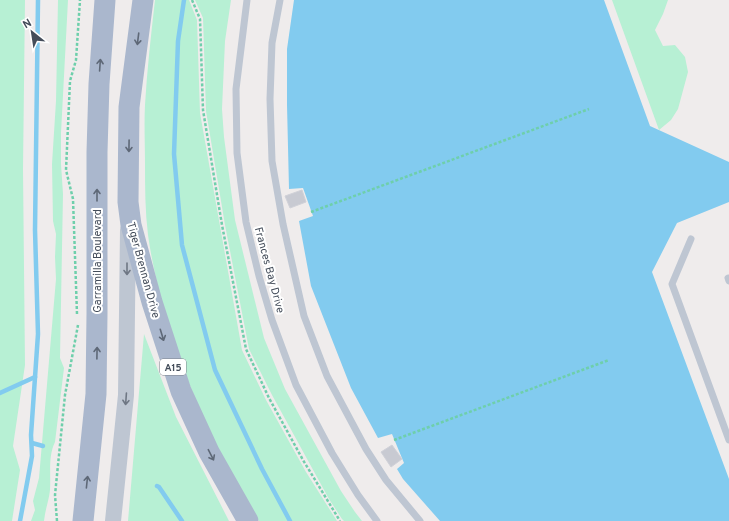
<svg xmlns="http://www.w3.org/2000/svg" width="729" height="521" viewBox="0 0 729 521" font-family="Overpass,sans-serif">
  <rect width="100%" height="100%" fill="#efecec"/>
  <g fill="#b7f0d4">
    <polygon points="0,0 25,0 23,169 25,365 13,446 20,470 12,521 0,521"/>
    <path d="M58,0H68L61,133V164L63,194L60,358L64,368L55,442C48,456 51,474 50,490C49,500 45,510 44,521H31L35,510L33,501L39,478L56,279L55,257L56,234L53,221L52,164L56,101Z"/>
    <path d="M155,0H189L197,20L200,113L242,350L266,400L306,472L337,521H259C207,438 162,333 148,235C145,211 145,187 145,163C145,144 144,124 145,105C147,70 151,35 155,0Z"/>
    <polygon points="195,0 231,0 225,41 222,109 224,137 235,220 264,338 285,389 341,491 355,512 362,521 344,521 342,519 329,499 272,395 249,349 225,225 206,111 203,18"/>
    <polygon points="612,0 668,0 663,14 655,30 663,46 675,45 685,57 688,72 678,109 671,120 659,130"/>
    <polygon points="144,334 176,417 229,521 128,521"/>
  </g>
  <polygon fill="#82cbef" points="294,0 604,0 650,126 729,162 729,202 677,223 652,272 729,479 729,521 440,521 403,479 397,469 404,463 392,434 378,438 351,388 311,286 299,221 313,216 303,188 289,189 287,105 287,49"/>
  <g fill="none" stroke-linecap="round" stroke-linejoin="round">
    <g stroke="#82cbef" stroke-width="4.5">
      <polyline points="184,0 178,41 174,154 182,245 215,370 262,469 290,521"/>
      <polyline points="0,393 35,377"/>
      <polyline points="32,443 43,446"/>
      <polyline points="157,486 159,487 182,521"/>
      <polyline points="20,521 32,456 31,435 38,334 35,230 38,0"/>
    </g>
  </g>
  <g fill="#c8cad2" stroke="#d0d1d8">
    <polygon points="302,190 306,202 290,208 285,196"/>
    <polygon points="392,445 402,459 391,467 381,452"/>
  </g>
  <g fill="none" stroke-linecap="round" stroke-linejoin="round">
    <g stroke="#6ecfab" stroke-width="2.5" stroke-dasharray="3 2" stroke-linecap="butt">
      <polyline points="192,0 200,19 203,110 222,225 246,349 269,398 303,460 340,521"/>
      <polyline points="311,212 589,109"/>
      <polyline points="77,314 73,199 66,170 70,81 76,60 80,0"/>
      <polyline points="394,440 609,360"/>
      <polyline points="57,521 55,495 65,395 78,325"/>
    </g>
    <g stroke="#bec6d2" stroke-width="7">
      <polyline points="247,0 236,89 237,153 246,222 259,276 272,320 296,385 332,453 358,495 377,521"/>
      <polyline points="280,0 272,43 270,99 272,161 283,224 304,316 327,376 366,449 386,480 420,521"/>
      <polyline points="691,239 672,284 729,440"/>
      <polyline points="728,278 729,281"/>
    </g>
    <polyline stroke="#bec6d2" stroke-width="16" points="113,521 126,395 128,230"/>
    <g stroke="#aab7cd" stroke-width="21">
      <polyline points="143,0 129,107 128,202 131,225 152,302 181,391 209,452 248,521"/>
      <polyline points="83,521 96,394 97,314 97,152 99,84 105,0"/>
    </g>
  </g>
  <defs><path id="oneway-shaft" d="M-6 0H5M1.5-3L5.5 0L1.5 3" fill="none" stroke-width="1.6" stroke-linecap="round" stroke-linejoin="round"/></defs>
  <g stroke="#5e6877">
    <use href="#oneway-shaft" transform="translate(138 39) rotate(97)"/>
    <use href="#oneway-shaft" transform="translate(100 65) rotate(-86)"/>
    <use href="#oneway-shaft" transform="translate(129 146) rotate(91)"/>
    <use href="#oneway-shaft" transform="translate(97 195) rotate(-90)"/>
    <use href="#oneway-shaft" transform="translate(162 335) rotate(73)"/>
    <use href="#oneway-shaft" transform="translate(97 353) rotate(-89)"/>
    <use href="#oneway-shaft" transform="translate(211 455) rotate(63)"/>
    <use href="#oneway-shaft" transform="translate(87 482) rotate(-84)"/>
  </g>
  <g stroke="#6f7784">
    <use href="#oneway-shaft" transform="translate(127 269) rotate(90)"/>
    <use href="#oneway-shaft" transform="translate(126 399) rotate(94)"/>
  </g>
  <g text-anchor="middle" stroke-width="4" stroke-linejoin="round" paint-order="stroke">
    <rect fill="#fff" stroke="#7c828c" stroke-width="1" x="160" y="359" width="26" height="16" rx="3"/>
    <g font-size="10" font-weight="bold" fill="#444d5a">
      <text x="173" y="371">A15</text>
    </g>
    <g font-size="11" fill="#444d5a" stroke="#fff">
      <text transform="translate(97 261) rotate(-90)" y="4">Garramilla Boulevard</text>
      <text transform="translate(144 270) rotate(75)" y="4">Tiger Brennan Drive</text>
      <text transform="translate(270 270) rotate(75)" y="4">Frances Bay Drive</text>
    </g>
  </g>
  <g transform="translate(32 32) rotate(330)" stroke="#ffffff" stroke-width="3" paint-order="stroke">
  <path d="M0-3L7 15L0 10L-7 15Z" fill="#444d5a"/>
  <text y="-6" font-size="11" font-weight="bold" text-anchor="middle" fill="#444d5a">N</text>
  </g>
</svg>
